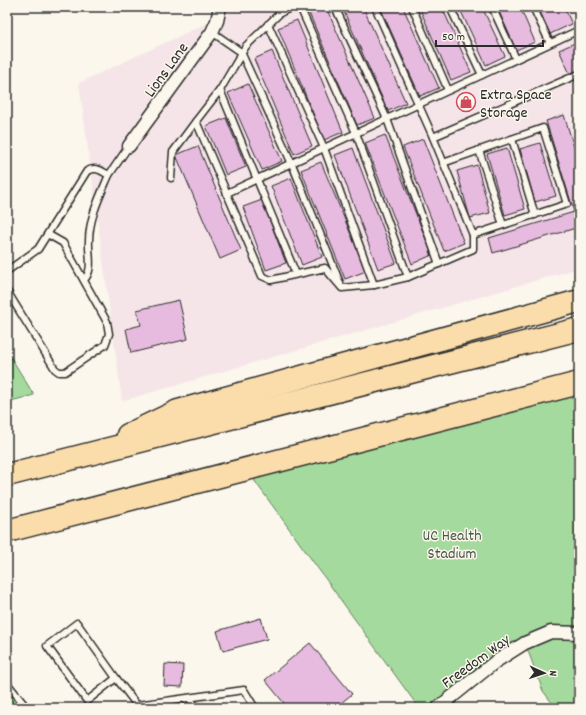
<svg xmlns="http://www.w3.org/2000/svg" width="586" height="715" viewBox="0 0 586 715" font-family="Dekko,sans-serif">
  <rect width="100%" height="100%" fill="#fbf7ec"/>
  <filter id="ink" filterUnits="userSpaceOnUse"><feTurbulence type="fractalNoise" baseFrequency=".025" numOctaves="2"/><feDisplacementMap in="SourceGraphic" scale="8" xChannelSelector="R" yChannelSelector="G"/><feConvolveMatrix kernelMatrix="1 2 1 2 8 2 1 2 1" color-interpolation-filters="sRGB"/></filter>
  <g filter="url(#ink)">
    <polygon fill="#f5e5e8" points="241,7 579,7 579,268 122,401 79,83"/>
    <g fill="#a4da9d" stroke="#688264">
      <polygon points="7,351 34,395 7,402"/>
      <polygon points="579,383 579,708 556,708 543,691 525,643 438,708 419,708 246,469"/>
      <polygon points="7,684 28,708 7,708"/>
    </g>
    <g fill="#e7bbdf" stroke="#2b2b2b">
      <polygon points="322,7 326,7 375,118 357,125 309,13"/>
      <polygon points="342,7 363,7 406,103 388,111"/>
      <polygon points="380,7 403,7 439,88 420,96"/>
      <polygon points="419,7 442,7 471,72 451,80"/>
      <polygon points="459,7 482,7 505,56 486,65"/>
      <polygon points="497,7 520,7 535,42 516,50"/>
      <polygon points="538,7 564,7 572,24 550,34"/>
      <polygon points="297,20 343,132 324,140 278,28"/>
      <polygon points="579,41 579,72 571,76 559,50"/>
      <polygon points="272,51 312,146 294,154 254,59"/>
      <polygon points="248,84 282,161 262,170 228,93"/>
      <polygon points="564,115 579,163 579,227 493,253 489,238 574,212 546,121"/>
      <polygon points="226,118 246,167 226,175 206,126"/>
      <polygon points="385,135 432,255 412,264 365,143"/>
      <polygon points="423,139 464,243 444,251 403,147"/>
      <polygon points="540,143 556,196 535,202 520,149"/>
      <polygon points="198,146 241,250 220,259 176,155"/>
      <polygon points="353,148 396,263 378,269 335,155"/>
      <polygon points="507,148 525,209 505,215 487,154"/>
      <polygon points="321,162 366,271 345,279 301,170"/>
      <polygon points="477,165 490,213 470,218 457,171"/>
      <polygon points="291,178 322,257 302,265 271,186"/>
      <polygon points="262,200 286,263 266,270 243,207"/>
      <polygon points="179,300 188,339 131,353 126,329 141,325 137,310"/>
      <polygon points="261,618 267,639 223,651 217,631"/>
      <polygon points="310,643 352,694 335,708 288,708 265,680"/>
      <polygon points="165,664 183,665 182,687 164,686"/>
    </g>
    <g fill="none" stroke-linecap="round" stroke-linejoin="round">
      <g stroke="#2b2b2b" stroke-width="9">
        <g id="lane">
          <polyline points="292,7 280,13 246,46 220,90 196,121 262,276 271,280 325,268 342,288 374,285 408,277 473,249 473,235 567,204 543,128 443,163"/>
          <polyline points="300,7 356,133 408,277"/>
          <polyline points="335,7 387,119 439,264"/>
          <polyline points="375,7 433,137 579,74"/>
          <polyline points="412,7 448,90"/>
          <polyline points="450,7 482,75"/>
          <polyline points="492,7 516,59"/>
          <polyline points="533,7 550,43"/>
          <polyline points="578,7 579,10"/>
          <polyline points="268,24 324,148 374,285"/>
          <polyline points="212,32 241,52 292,164 340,283"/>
          <polyline points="220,90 296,274"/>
          <polyline points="433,137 473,235"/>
          <polyline points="512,139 535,215"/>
          <polyline points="479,150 503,225"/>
          <polyline points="171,178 173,152 196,121"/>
          <polyline points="227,193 579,30"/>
          <path d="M7,271L38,249L87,171C96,166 101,171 109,175L129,146"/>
          <path d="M84,280C94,270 88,254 89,241C89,218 100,196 109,175"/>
          <polyline points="7,291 55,369 59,372 65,372 105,345 109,334 107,322 63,243 49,235"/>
          <polygon points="77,623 116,678 87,701 47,646"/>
          <polyline points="116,678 139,708"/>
          <polyline points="7,683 27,708"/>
          <polyline points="189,698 197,708"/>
          <polyline points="137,705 244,690 255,708"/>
        </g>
      </g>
      <g stroke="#2b2b2b" stroke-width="15">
        <g id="street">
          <polyline points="129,146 212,32 217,21 220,7"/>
          <polyline points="438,708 495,662 525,643 551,632 579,633"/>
        </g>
      </g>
      <g stroke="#2b2b2b" stroke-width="25">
        <g id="highway">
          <polyline points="128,435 178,411 579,301"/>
          <polyline points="7,475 579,329"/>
          <polyline points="7,531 579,383"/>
        </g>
      </g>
      <use href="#lane" stroke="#fbf7ec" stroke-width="6"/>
      <use href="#street" stroke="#fbf7ec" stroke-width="12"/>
      <use href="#highway" stroke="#fbddab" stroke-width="22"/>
    </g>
  </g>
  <defs>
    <g id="shop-ring" transform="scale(1)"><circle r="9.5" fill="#fbf7ec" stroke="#d1495b" stroke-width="1.5"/><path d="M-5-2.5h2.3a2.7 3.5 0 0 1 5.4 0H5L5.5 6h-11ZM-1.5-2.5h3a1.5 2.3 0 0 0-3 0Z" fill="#d1495b"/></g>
  </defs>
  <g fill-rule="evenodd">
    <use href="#shop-ring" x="466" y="102"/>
  </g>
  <g text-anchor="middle" stroke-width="3" stroke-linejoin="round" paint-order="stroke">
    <g font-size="16" fill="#2b2b2b" stroke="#fbf7ec">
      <text transform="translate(165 69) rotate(-54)" y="6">Lions Lane</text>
      <text transform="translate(475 660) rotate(-36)" y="6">Freedom Way</text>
    </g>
    <g font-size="16" fill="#2b2b2b" stroke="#fbf7ec" text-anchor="start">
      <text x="480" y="99">Extra Space<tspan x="480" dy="18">Storage</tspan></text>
    </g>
    <g font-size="16" fill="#495748" stroke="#fbf7ec">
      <text x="452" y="540">UC Health<tspan x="452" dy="18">Stadium</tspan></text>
    </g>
  </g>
  <rect width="586" height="715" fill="none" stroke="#fbf7ec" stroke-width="24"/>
  <rect x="12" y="12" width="562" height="691" fill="none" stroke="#2b2b2b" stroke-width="1.5" filter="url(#ink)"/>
  <g transform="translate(544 673) rotate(93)" stroke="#fbf7ec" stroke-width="3" paint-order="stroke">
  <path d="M0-3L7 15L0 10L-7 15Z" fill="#2b2b2b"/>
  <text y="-6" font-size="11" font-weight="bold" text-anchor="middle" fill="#2b2b2b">N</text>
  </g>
  <path d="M436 40v6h107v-6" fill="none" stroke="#2b2b2b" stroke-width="2"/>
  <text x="442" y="40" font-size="12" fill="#2b2b2b" stroke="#fbf7ec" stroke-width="3" paint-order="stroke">50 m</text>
</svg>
